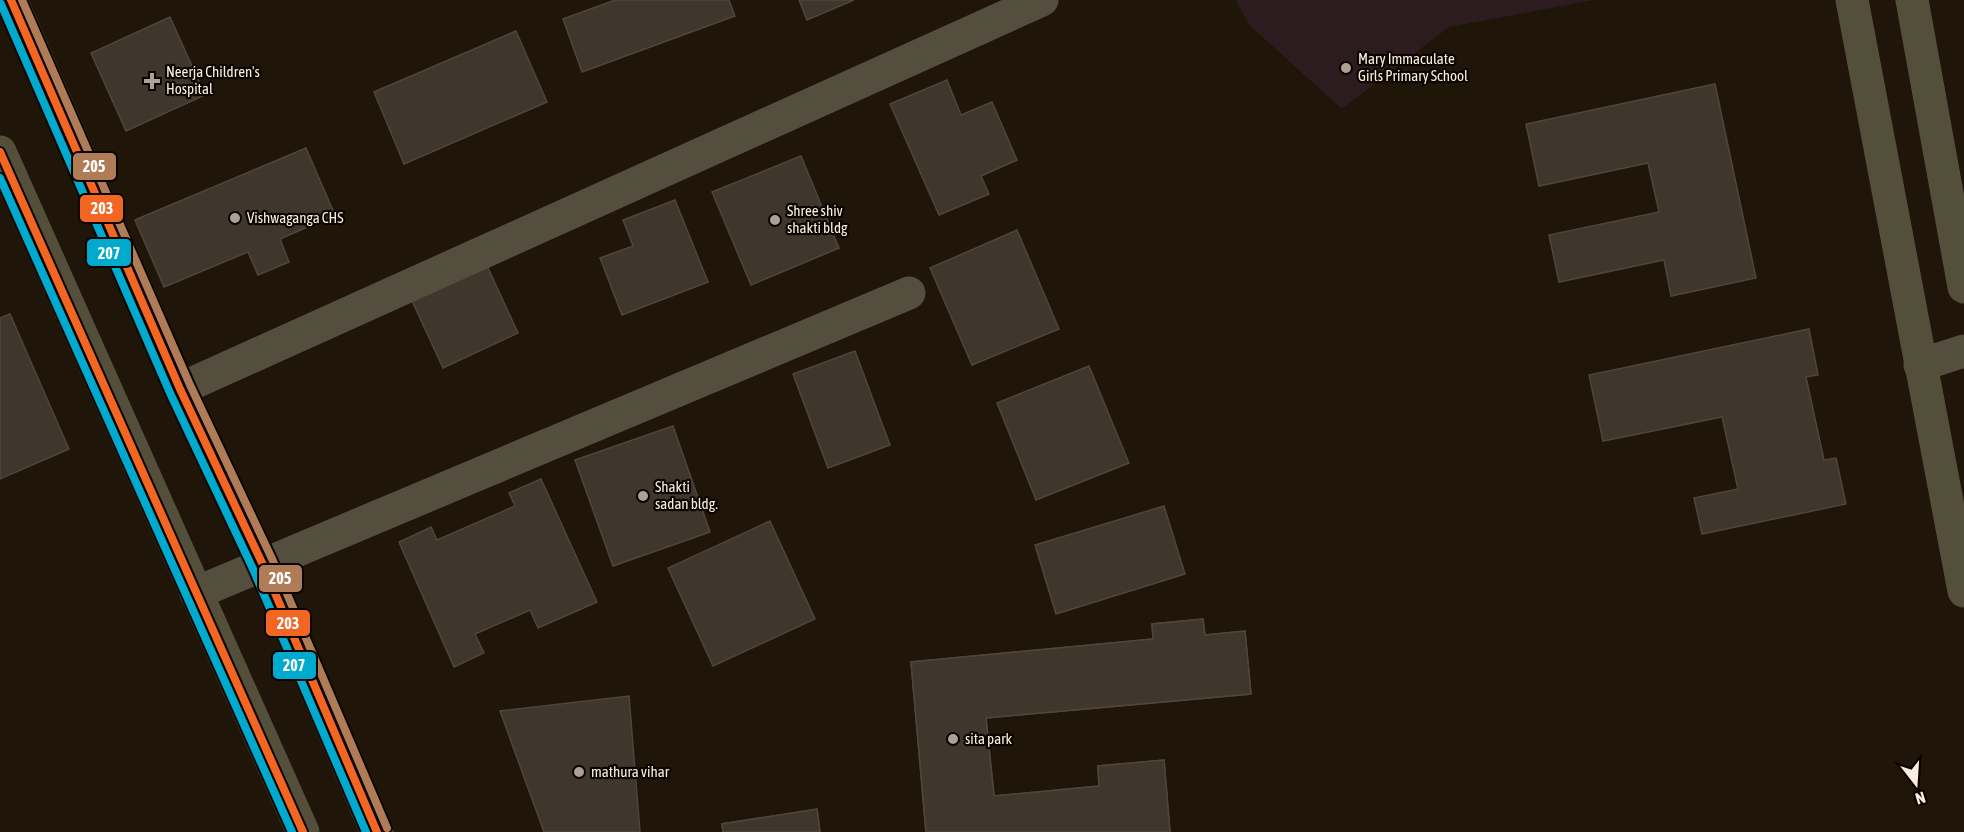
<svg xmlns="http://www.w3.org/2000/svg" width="1964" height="832" viewBox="0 0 1964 832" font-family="'Asap Condensed',sans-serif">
  <rect width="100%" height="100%" fill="#201509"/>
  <polygon fill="#2c1b1f" points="1236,0 1594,0 1449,27 1342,109 1249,25"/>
  <g fill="#3f362c" stroke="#4f463b" stroke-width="1.5">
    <polygon points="615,0 729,0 735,16 582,72 563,19"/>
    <polygon points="799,0 854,0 807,20"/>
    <polygon points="170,17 205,95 126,131 91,53"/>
    <polygon points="516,31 547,102 404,164 374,92"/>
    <polygon points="947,80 961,115 992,102 1017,160 981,176 989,194 939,215 890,104"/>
    <polygon points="1715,84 1756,278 1671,296 1664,260 1559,282 1549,235 1659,212 1648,163 1539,186 1526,124"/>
    <polygon points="306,148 335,215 280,239 289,262 258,275 248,252 164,287 135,220"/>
    <polygon points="801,156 839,248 751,285 712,192"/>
    <polygon points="675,200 708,282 622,315 600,258 633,246 623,220"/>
    <polygon points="1017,230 1059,329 972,365 930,268"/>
    <polygon points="483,257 518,333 443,368 408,292"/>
    <polygon points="10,314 69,449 0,479 0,318"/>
    <polygon points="1809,329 1818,375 1806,377 1824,460 1836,458 1846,504 1702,534 1694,498 1738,489 1722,417 1603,441 1589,375"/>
    <polygon points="855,351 890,445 828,468 793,374"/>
    <polygon points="1089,366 1129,463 1036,500 997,403"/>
    <polygon points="673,426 710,532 613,566 575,460"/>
    <polygon points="541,479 597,602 538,628 530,610 475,634 484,653 454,667 399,542 431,527 437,540 515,506 509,493"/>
    <polygon points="1164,506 1185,574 1056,614 1035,545"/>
    <polygon points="770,521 815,619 713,666 668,568"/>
    <polygon points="1203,619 1205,635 1245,631 1251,694 986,718 994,796 1099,786 1098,766 1164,760 1170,832 926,832 911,662 1153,639 1152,624"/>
    <polygon points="1203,619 1205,635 1245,631 1251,694 986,718 994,796 1099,786 1098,766 1164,760 1170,832 926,832 911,662 1153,639 1152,624"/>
    <polygon points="629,696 640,832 544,832 500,711"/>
    <polygon points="817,809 820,832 723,832 722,824"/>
    <polygon points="817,809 820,832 723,832 722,824"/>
  </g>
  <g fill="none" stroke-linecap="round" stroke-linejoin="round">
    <g stroke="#534e3d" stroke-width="33">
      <polyline points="1920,365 1964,351"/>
      <polyline points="180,389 1042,0"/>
      <polyline points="196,593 909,293"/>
    </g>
    <g stroke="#534f3a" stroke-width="33">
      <polyline points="11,0 180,389 263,565 377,832"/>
      <polyline points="1852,0 1964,591"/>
      <polyline points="1912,0 1964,287"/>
      <polyline points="0,152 303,832"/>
    </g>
    <g stroke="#0b0500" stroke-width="12">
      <g id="bus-1">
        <polyline points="11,0 180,389 263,565 377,832"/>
        <polyline points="0,152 303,832"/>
      </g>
    </g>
    <g stroke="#0b0500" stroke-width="12">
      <g id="bus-2">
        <polyline points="1,4 170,393 253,569 366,832"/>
        <polyline points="0,178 292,832"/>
      </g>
    </g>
    <g stroke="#0b0500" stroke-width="12">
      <polyline id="bus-3" points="22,0 190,385 273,561 387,828"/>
    </g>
    <use href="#bus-1" stroke="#f26522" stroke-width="8"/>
    <use href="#bus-2" stroke="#00a9ce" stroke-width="8"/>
    <use href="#bus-3" stroke="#b07c57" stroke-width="8"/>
  </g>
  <g fill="#aea193" stroke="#0b0500" stroke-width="2">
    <circle cx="1346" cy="68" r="6"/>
    <path d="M149 72h6v6h6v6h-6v6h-6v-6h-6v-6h6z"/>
    <circle cx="235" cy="218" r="6"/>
    <circle cx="775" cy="220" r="6"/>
    <circle cx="643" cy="496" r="6"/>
    <circle cx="953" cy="739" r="6"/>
    <circle cx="579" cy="772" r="6"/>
  </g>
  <g text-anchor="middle" stroke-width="4.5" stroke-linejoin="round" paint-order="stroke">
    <g font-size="15" fill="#faedde" stroke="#0b0500" text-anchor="start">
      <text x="1358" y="64">Mary Immaculate<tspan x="1358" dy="17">Girls Primary School</tspan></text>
      <text x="166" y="77">Neerja Children's<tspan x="166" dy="17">Hospital</tspan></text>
      <text x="787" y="216">Shree shiv<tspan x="787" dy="17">shakti bldg</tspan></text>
      <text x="247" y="223">Vishwaganga CHS</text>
      <text x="655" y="492">Shakti<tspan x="655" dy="17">sadan bldg.</tspan></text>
      <text x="965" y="744">sita park</text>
      <text x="591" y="777">mathura vihar</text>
    </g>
  </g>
  <g stroke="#0b0500" stroke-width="2">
    <rect x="72" y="152" width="45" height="29" rx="6" fill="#b07c57"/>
    <rect x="79" y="194" width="45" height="29" rx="6" fill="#f26522"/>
    <rect x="86" y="238" width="46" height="29" rx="6" fill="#00a9ce"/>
    <rect x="258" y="564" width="45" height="29" rx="6" fill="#b07c57"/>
    <rect x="265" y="609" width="46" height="28" rx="6" fill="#f26522"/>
    <rect x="272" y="651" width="45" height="29" rx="6" fill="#00a9ce"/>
  </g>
  <g font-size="16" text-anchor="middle" font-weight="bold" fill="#fff">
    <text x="94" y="172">205</text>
    <text x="102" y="214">203</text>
    <text x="109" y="259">207</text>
    <text x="280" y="584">205</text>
    <text x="288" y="629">203</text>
    <text x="294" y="671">207</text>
  </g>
  <g transform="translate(1916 784) rotate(163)" stroke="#0b0500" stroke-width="4.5" paint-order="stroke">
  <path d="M0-4.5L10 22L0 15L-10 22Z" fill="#faedde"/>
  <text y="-9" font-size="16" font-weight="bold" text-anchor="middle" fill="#faedde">N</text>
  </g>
</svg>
